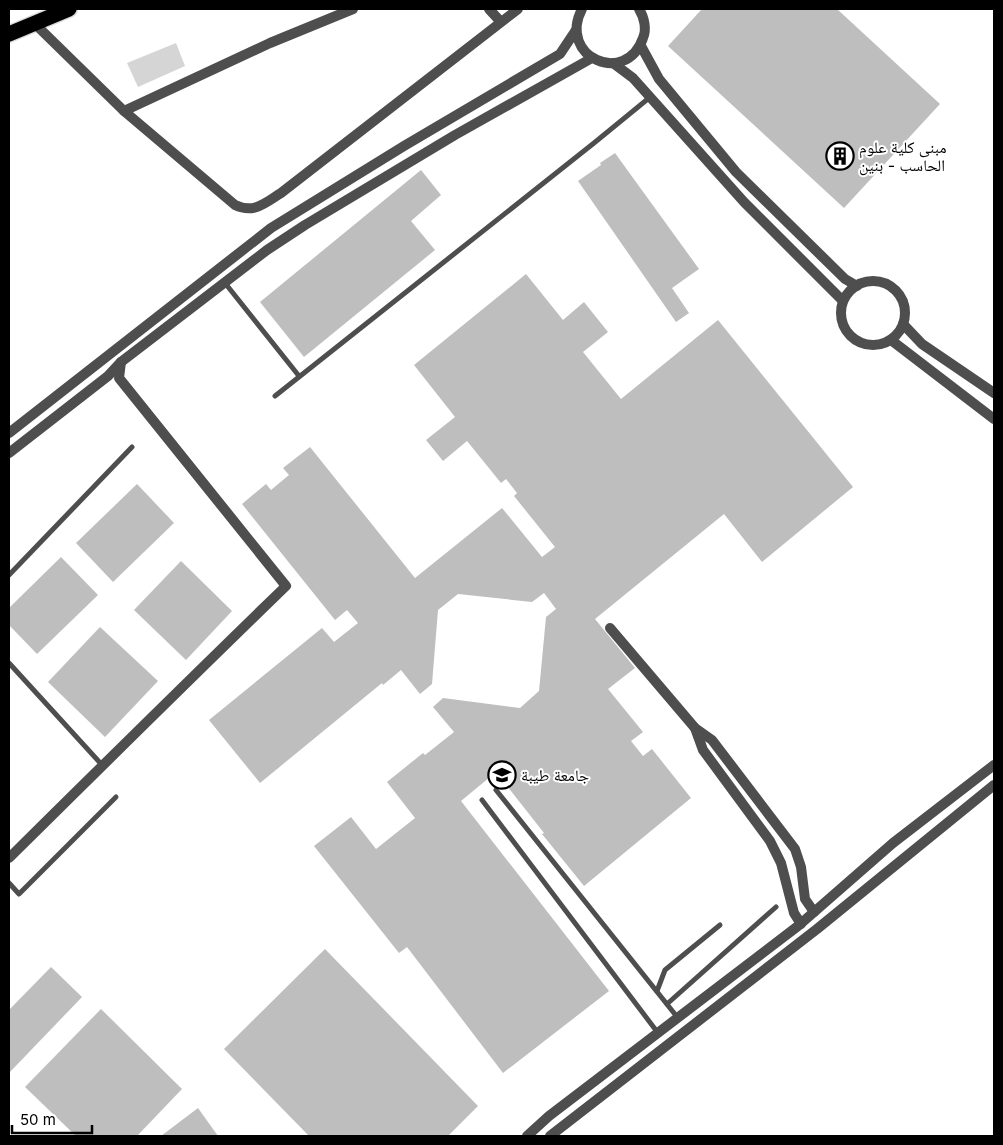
<svg xmlns="http://www.w3.org/2000/svg" width="1003" height="1145" viewBox="0 0 1003 1145" font-family="Inter,'Noto Naskh Arabic',sans-serif">
  <rect width="100%" height="100%" fill="#fff"/>
  <polygon fill="#d5d5d5" points="176,43 185,66 138,87 127,63"/>
  <g fill="#bebebe">
    <polygon points="702,9 837,9 940,104 844,208 668,46"/>
    <polygon points="615,153 699,269 672,288 689,313 676,322 578,181 601,165 600,163"/>
    <polygon points="421,170 441,195 411,221 435,250 304,357 260,302"/>
    <polygon points="526,274 563,320 584,302 608,332 583,352 621,399 718,320 853,487 762,562 724,514 595,619 635,668 608,689 643,732 631,741 643,756 652,749 691,798 584,886 542,834 544,833 496,772 461,801 609,991 503,1073 407,947 399,953 314,846 351,817 376,849 415,818 387,782 423,753 425,755 454,732 433,707 443,698 520,708 539,691 546,617 556,609 544,593 532,602 458,594 438,610 432,684 420,694 401,670 383,685 382,683 260,783 209,720 322,628 334,642 358,623 347,610 335,620 242,504 266,484 271,490 289,475 283,468 310,447 415,578 502,508 542,557 555,547 514,496 517,493 506,479 501,483 467,441 443,461 426,440 455,417 414,365"/>
    <polygon points="137,484 174,523 113,582 76,543"/>
    <polygon points="61,557 98,595 37,654 9,625 9,608"/>
    <polygon points="181,561 232,611 186,660 134,610"/>
    <polygon points="100,627 158,681 105,737 48,682"/>
    <polygon points="325,949 478,1106 448,1136 309,1136 224,1049"/>
    <polygon points="51,967 82,997 9,1073 9,1010"/>
    <polygon points="101,1009 182,1089 137,1136 76,1136 25,1087"/>
    <polygon points="198,1108 218,1136 161,1136"/>
  </g>
  <g fill="none" stroke-linecap="round" stroke-linejoin="round">
    <g stroke="#dbdbdb" stroke-width="18">
      <polyline id="motorway" points="9,34 69,9"/>
    </g>
    <g stroke="#4e4e4e" stroke-width="5">
      <polyline points="225,283 299,376"/>
      <polyline points="275,396 594,143 649,98"/>
      <polyline points="9,575 132,447"/>
      <polyline points="9,663 103,766"/>
      <polyline points="496,790 678,1018"/>
      <polyline points="482,800 658,1033"/>
      <polyline points="9,883 19,894 116,797"/>
      <polyline points="657,991 665,970 720,925"/>
      <polyline points="667,1004 776,907"/>
    </g>
    <g stroke="#4e4e4e" stroke-width="10">
      <polyline points="489,9 500,21"/>
      <path d="M582,9C557,57 626,87 643,38C647,29 644,17 639,9"/>
      <path d="M34,23L124,111L235,205C254,214 265,203 281,193L518,9"/>
      <polyline points="641,46 659,79 736,172 845,279 857,286"/>
      <polyline points="613,63 633,78 744,202 843,301"/>
      <polyline points="124,111 270,43 353,9"/>
      <circle cx="873" cy="313" r="32"/>
      <polyline points="903,324 922,344 994,393"/>
      <polyline points="891,340 994,419"/>
      <polyline points="9,433 271,228 404,146 560,54 576,30"/>
      <polyline points="9,453 108,376 121,362 267,250 305,225 455,135 592,58"/>
      <polyline points="610,628 695,728"/>
      <path d="M9,858C101,767 193,676 286,586L119,378L121,362"/>
      <polyline points="801,924 794,913 781,863 770,841 703,750 695,728 712,740 795,849 801,867 805,899 814,912"/>
      <polyline points="527,1136 549,1116 798,926 893,843 994,765"/>
      <polyline points="550,1136 817,929 994,785"/>
    </g>
    <use href="#motorway" stroke="#000" stroke-width="15"/>
  </g>
  <defs>
    <g id="building-ring" transform="scale(1.4375)"><circle r="9.5" fill="#fff" stroke="#000" stroke-width="1.5"/><path d="M-4-6H4V6H1V3H-1V6H-4ZM-2.5-4.3h1.7v1.8h-1.7ZM.8-4.3h1.7v1.8H.8ZM-2.5-1h1.7V.8h-1.7ZM.8-1h1.7V.8H.8Z" fill="#000"/></g>
    <g id="university-ring" transform="scale(1.4375)"><circle r="9.5" fill="#fff" stroke="#000" stroke-width="1.5"/><path d="M0-5L7-2L0 1L-7-2ZM-4 1L0 2.5L4 1V4Q0 6-4 4Z" fill="#000"/></g>
  </defs>
  <g fill-rule="evenodd">
    <use href="#building-ring" x="840" y="156"/>
    <use href="#university-ring" x="502" y="775"/>
  </g>
  <g text-anchor="middle" stroke-width="4" stroke-linejoin="round" paint-order="stroke">
    <g font-size="16" fill="#000" stroke="#fff" text-anchor="start">
      <text x="859" y="153">مبنى كلية علوم<tspan x="859" dy="18">الحاسب - بنين</tspan></text>
      <text x="521" y="781">جامعة طيبة</text>
    </g>
  </g>
  <rect width="1003" height="1145" fill="none" stroke="#000000" stroke-width="20"/>
  <path d="M12 1125v8h80v-8" fill="none" stroke="#000000" stroke-width="2.5"/>
  <text x="20" y="1125" font-size="15" fill="#000000" stroke="#ffffff" stroke-width="4" paint-order="stroke">50 m</text>
</svg>
